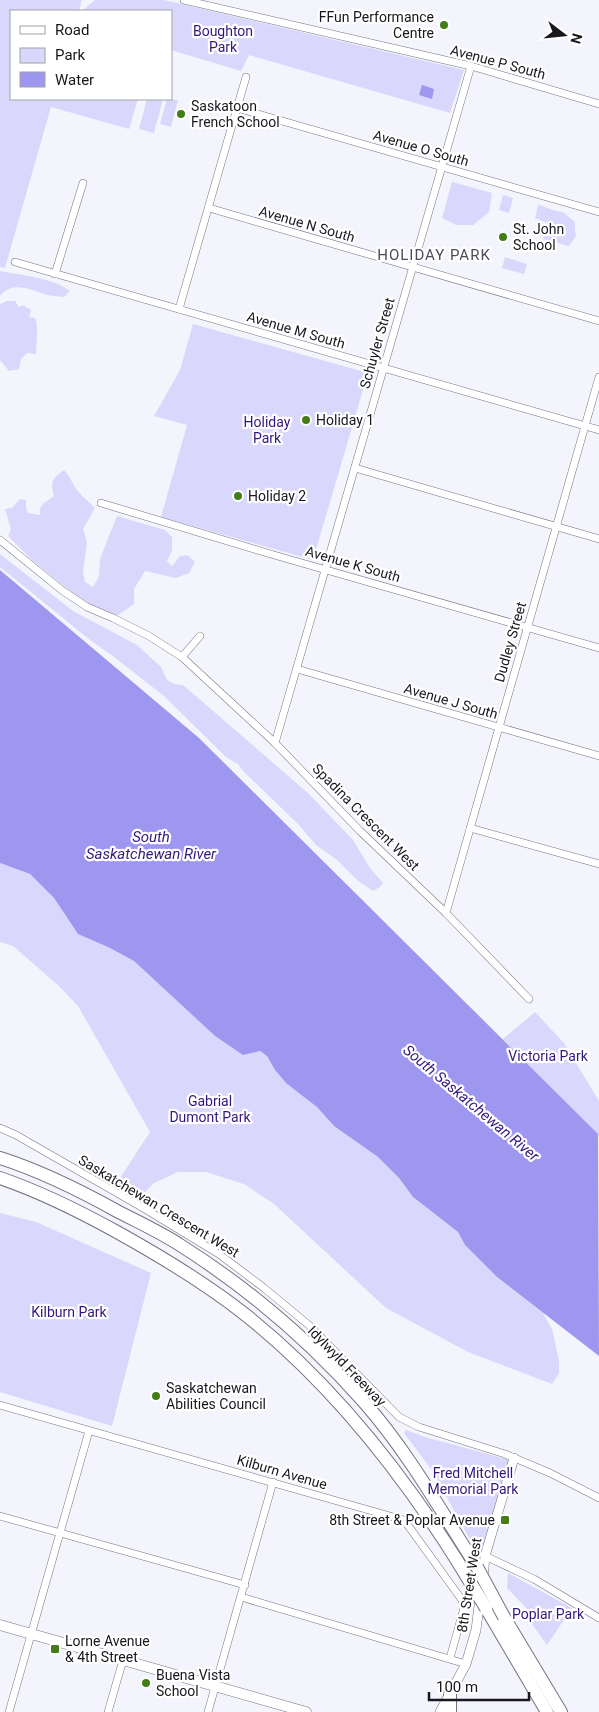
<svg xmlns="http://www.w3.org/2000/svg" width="599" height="1712" viewBox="0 0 599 1712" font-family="Roboto,sans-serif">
  <rect width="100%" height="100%" fill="#f4f4fc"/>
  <g fill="#d9d8fc">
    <polygon points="0,0 82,0 79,11 11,11 11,99 54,99 52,105 54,99 138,99 129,129 51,107 5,268 0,267"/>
    <polygon points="95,0 164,0 464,70 450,113 249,55 241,71 171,50 171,11 82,11"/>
    <polygon points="147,99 163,99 154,133 139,129"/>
    <polygon points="167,99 178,100 171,127 160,124"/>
    <polygon points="452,182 492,193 489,212 473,225 456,225 442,218"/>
    <polygon points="503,195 513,198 509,213 499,210"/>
    <path d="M538,205C545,206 558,213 563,212L575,222V231L576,236L569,246L543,239L547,223L535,218Z"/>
    <polygon points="505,257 527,264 524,274 502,268"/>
    <path d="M0,271C20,275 54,278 70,291L64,297C57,296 50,296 44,294C29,289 12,281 0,296Z"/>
    <path d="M7,301H15L19,307L23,305L31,310L29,317L35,318C39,328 36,342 36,354L27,353L21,359L19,369L9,371L0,360V304Z"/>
    <polygon points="193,324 368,373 313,560 161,517 187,425 154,416 180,370"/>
    <path d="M64,470C69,475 71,481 75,487C81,496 88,501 95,508L83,529L87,542L83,572L85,582L93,587L99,576L100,559L117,516L165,530L172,537V550L167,561L172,566L180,556L187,555L195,562L189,573L176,578L145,571L134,589V604L117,616L90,604L73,593L33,561L8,536L11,529L5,509L12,508L20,499L26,500V508L28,513L40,515V508L44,503L54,496C50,481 52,479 64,470Z"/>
    <polygon points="0,554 73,611 137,645 161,667 167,680 174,684 183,685 308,793 353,840 370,868 383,883 380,887 373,891 357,880 337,860 316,845 297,823 244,772 238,764 226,757 164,696 114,657 90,640 0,567"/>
    <polygon points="0,863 30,874 54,898 78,934 110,948 134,961 215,1036 243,1054 260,1051 267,1056 275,1070 317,1107 334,1126 378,1157 399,1178 413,1197 458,1232 465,1245 497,1277 543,1313 552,1329 559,1360 559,1373 552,1384 468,1352 386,1308 274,1204 244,1184 206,1172 178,1172 154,1183 140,1197 116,1184 150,1132 78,1006 59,986 13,946 0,942"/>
    <polygon points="535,1012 564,1043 599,1101 599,1136 539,1076 503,1039"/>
    <polygon points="0,1213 36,1222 151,1273 112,1426 0,1392"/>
    <polygon points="406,1430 425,1437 510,1460 482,1562 432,1470 404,1433"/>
    <polygon points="508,1573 572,1608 547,1645 532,1624 530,1612 507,1588"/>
  </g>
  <g fill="#9d97f0">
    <polygon points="422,85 434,89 432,99 419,95"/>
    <polygon points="0,570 199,738 598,1134 599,1356 497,1277 465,1245 458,1232 413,1197 399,1178 378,1157 334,1126 317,1107 286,1083 275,1070 267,1056 260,1051 243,1055 215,1036 134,961 110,948 78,934 54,898 30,874 0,863"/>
  </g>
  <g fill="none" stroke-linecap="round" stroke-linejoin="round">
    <g stroke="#737384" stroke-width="8">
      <g id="minor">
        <polyline points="184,0 471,66 599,104"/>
        <polyline points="237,108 599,212"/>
        <polyline points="209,208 599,321"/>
        <polyline points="15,262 599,430"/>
        <polyline points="55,274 83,183"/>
        <polyline points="179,309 246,77"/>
        <polyline points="355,468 599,539"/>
        <polyline points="101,503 274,555 599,648"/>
        <polyline points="0,540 63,591 87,607 113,618 149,636 182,657 275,743 360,831 446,913 529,999"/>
        <polyline points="182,657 200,636"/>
        <polyline points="297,669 599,756"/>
        <polyline points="275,743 471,66"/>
        <polyline points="470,828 599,864"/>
        <polyline points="446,913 599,377"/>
        <polyline points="0,1128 16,1135 145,1209 219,1254 264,1288 310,1326 399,1417 419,1427 505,1454 550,1473 599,1498"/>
        <polyline points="0,1405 404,1520 462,1600 464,1608 450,1658"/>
        <polyline points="0,1516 245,1585"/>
        <polyline points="485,1556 534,1579 599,1618"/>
        <polyline points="241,1597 466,1664"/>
        <polyline points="9,1712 89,1431"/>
        <polyline points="108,1712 123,1660"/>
        <polyline points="208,1712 273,1482"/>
      </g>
    </g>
    <g stroke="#737384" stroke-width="10">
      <g id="tertiary">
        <polyline points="483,1578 485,1556 514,1458"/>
        <polyline points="440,1712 466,1664 476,1630 480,1598"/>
      </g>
    </g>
    <g stroke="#737384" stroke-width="11">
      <polyline id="secondary" points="0,1625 306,1712"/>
    </g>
    <g stroke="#737384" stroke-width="14">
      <g id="motorway">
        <path d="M0,1158C41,1171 79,1190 117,1211C138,1222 160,1232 180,1245C248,1288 311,1342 364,1402C408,1452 441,1511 477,1567"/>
        <path d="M0,1178C41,1192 79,1211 117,1232C162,1257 207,1284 247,1316C331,1383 399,1469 456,1559"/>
        <polyline points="486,1608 547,1712"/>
        <polyline points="504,1617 561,1712"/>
        <polyline points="450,1712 450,1694"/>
      </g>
    </g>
    <use href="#minor" stroke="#fff" stroke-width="7"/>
    <use href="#tertiary" stroke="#fff" stroke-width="9"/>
    <use href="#secondary" stroke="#fff" stroke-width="10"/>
    <use href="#motorway" stroke="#fff" stroke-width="12"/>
    <g stroke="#737384" stroke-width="14" stroke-linecap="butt">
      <g id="motorway-bridge">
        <polyline points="456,1559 486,1608"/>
        <polyline points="477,1567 504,1617"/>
      </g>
    </g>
    <use href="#motorway-bridge" stroke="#fff" stroke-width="12"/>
  </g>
  <g fill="#427d18" stroke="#fff" stroke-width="2">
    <circle cx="444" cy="25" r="5"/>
    <circle cx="181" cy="114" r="5"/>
    <circle cx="503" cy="237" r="5"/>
    <circle cx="306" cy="420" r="5"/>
    <circle cx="238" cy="496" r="5"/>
    <circle cx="156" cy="1396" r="5"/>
    <rect x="500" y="1515" width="10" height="10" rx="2.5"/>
    <rect x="50" y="1644" width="10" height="10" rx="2.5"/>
    <circle cx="146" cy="1683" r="5"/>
  </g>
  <g text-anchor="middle" stroke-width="4.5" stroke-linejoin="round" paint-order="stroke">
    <g font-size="14" fill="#17171d" stroke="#fff" text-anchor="start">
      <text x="434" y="22" text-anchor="end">FFun Performance<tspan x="434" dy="16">Centre</tspan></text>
      <text x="191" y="111">Saskatoon<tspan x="191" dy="16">French School</tspan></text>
      <text x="513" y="234">St. John<tspan x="513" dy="16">School</tspan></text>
      <text x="316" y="425">Holiday 1</text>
      <text x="248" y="501">Holiday 2</text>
      <text x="166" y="1393">Saskatchewan<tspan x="166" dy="16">Abilities Council</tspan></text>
      <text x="495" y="1525" text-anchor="end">8th Street &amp; Poplar Avenue</text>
      <text x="65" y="1646">Lorne Avenue<tspan x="65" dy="16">&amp; 4th Street</tspan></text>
      <text x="156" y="1680">Buena Vista<tspan x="156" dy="16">School</tspan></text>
    </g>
    <g font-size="14" fill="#33177e" stroke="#fff">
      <text x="223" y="36">Boughton<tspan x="223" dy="16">Park</tspan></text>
      <text x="267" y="427">Holiday<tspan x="267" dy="16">Park</tspan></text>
      <text x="548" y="1061">Victoria Park</text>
      <text x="210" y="1106">Gabrial<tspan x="210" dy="16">Dumont Park</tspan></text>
      <text x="69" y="1317">Kilburn Park</text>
      <text x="473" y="1478">Fred Mitchell<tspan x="473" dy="16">Memorial Park</tspan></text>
      <text x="548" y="1619">Poplar Park</text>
    </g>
    <g font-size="14" fill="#17171d" stroke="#fff">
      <text transform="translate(498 62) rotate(15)" y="5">Avenue P South</text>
      <text transform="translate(421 148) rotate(16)" y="5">Avenue O South</text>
      <text transform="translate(307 224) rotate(16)" y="5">Avenue N South</text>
      <text transform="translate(296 330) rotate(16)" y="5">Avenue M South</text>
      <text transform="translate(377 343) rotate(-74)" y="5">Schuyler Street</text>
      <text transform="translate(353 564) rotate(16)" y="5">Avenue K South</text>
      <text transform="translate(510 642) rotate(-74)" y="5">Dudley Street</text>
      <text transform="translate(451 701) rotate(16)" y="5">Avenue J South</text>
      <text transform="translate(366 817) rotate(45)" y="5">Spadina Crescent West</text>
      <text transform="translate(159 1206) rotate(31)" y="5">Saskatchewan Crescent West</text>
      <text transform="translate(347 1366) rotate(46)" y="5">Idylwyld Freeway</text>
      <text transform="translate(282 1472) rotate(16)" y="5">Kilburn Avenue</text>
      <text transform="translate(469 1585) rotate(-81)" y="5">8th Street West</text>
    </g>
    <g font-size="15" letter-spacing="1" fill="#4b4b5a" stroke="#fff">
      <text x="434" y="260">HOLIDAY PARK</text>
    </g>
    <g font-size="15" font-style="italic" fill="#34197f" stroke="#fff">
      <text x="151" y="842">South<tspan x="151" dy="17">Saskatchewan River</tspan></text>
      <text transform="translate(471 1103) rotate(40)" y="5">South Saskatchewan River</text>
    </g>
  </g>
  <rect x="10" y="10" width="162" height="90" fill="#ffffff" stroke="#a2a2a5"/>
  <rect x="20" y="26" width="25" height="8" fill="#ffffff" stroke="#a2a2a5"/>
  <text x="55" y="35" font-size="15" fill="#17171d">Road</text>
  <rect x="20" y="48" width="25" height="15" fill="#d9d8fc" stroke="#a2a2a5"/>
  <text x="55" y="60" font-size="15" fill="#17171d">Park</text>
  <rect x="20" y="72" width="25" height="15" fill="#9d97f0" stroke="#a2a2a5"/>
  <text x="55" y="85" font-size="15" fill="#17171d">Water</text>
  <g transform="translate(564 35) rotate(106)" stroke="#ffffff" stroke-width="4" paint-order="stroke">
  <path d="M0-4L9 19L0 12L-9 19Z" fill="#17171d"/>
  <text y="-8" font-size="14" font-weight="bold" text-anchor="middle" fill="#17171d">N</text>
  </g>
  <path d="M429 1692v8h100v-8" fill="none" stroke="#17171d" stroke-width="2.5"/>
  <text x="436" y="1692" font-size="15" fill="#17171d" stroke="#ffffff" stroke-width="4" paint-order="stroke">100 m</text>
</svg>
